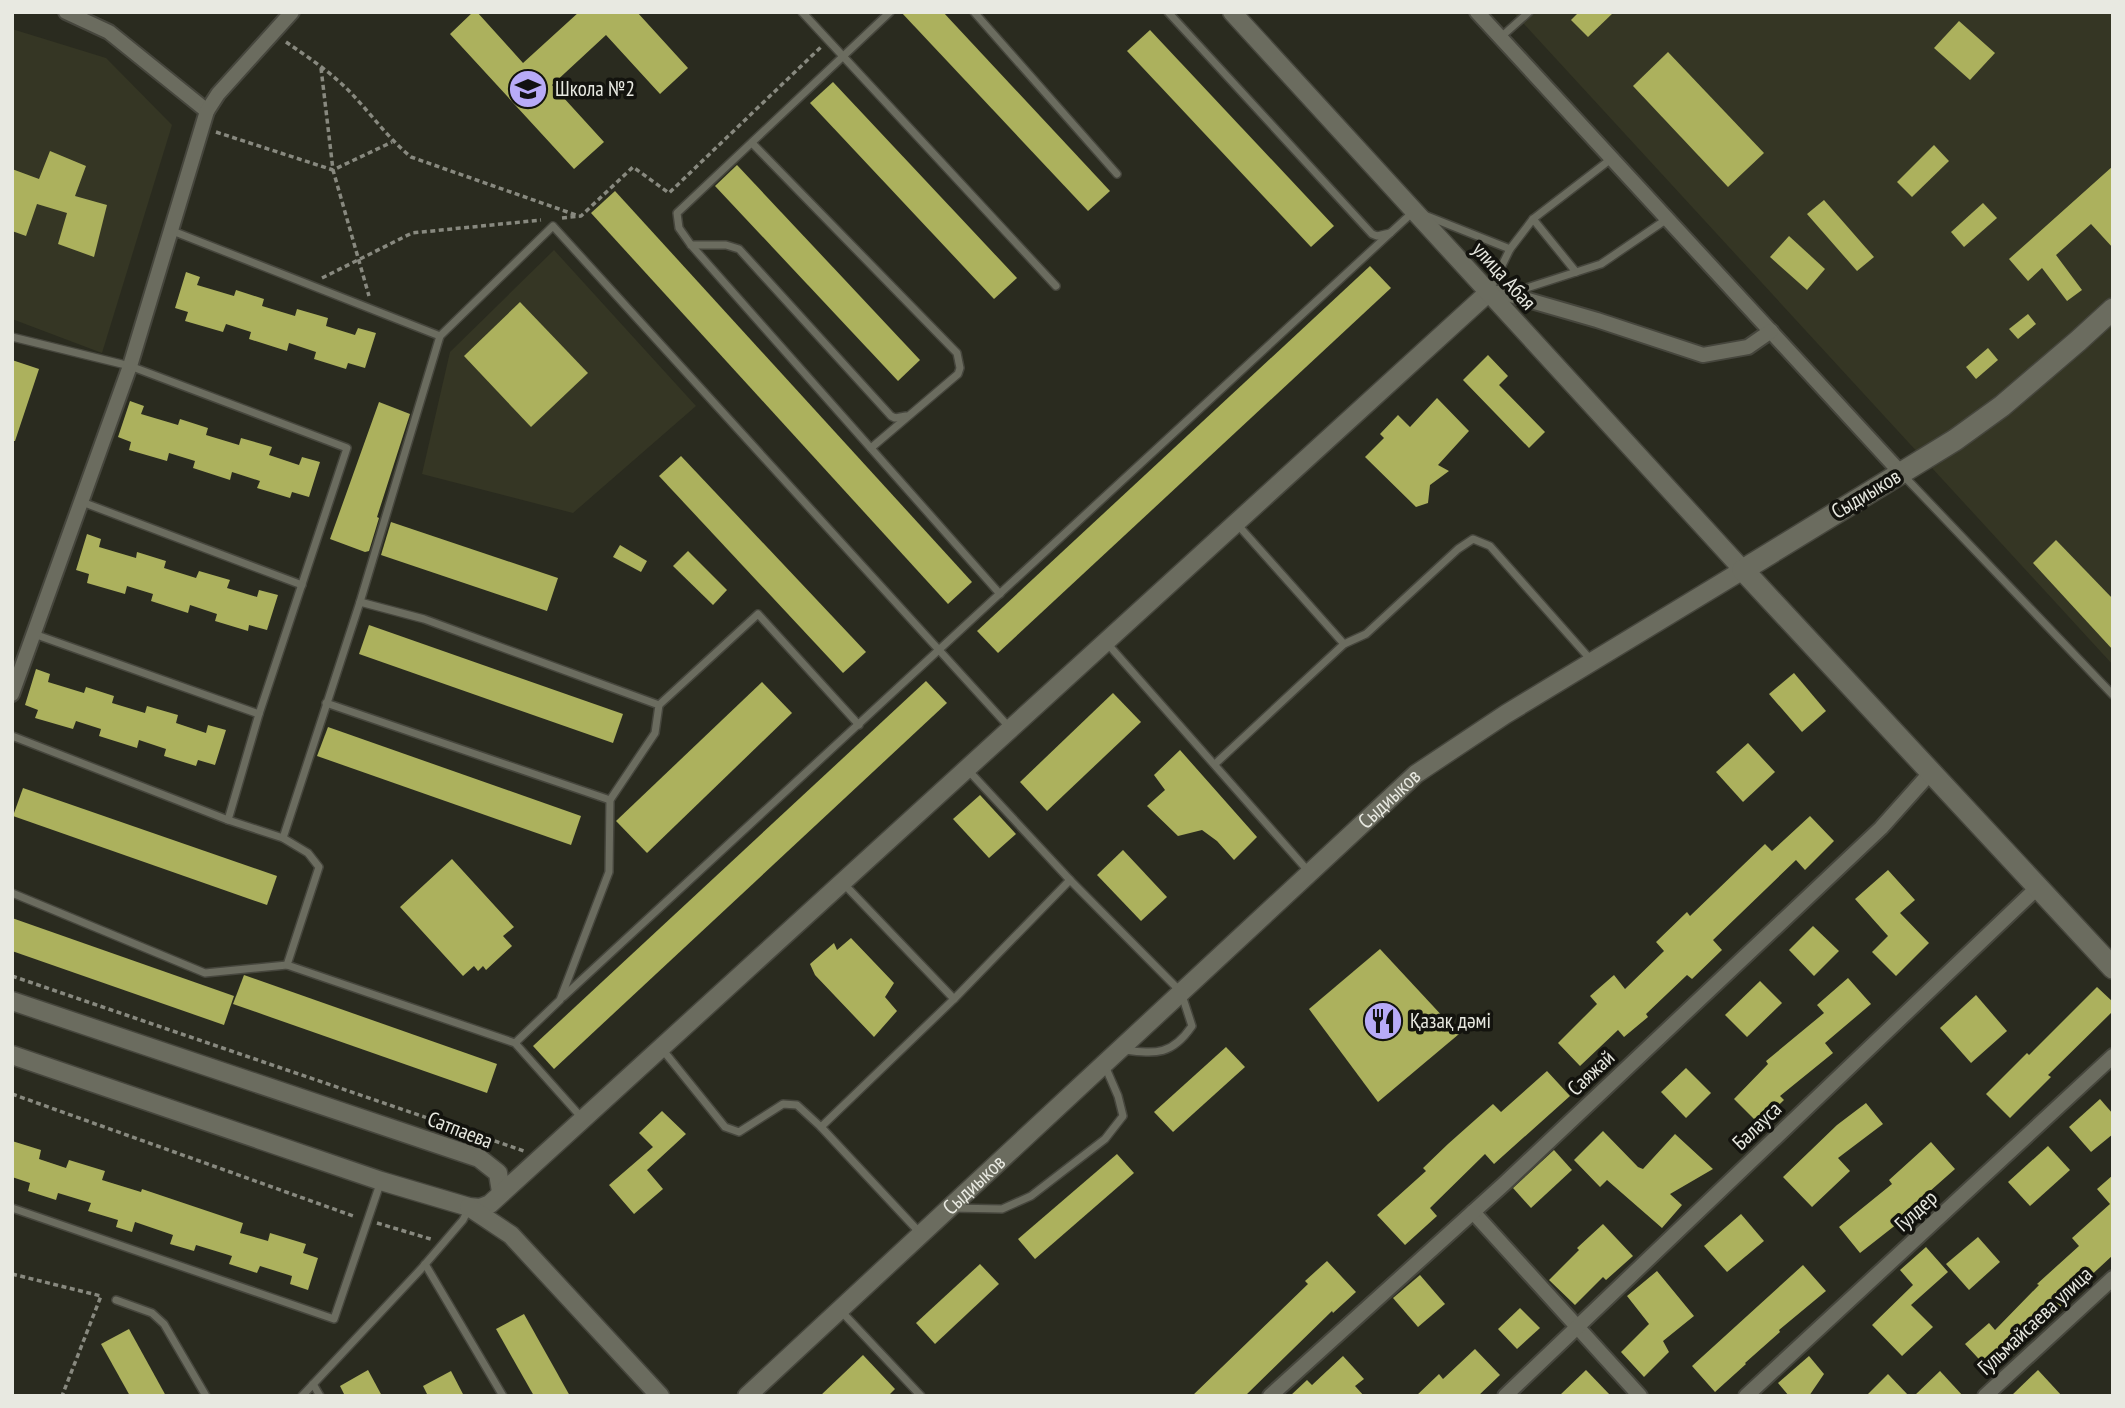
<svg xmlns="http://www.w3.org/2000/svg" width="2125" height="1408" viewBox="0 0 2125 1408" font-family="'PT Sans Narrow',sans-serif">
  <rect width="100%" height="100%" fill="#2a2b1f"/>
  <g fill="#353624">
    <polygon points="1513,12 2113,12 2113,665"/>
    <polygon points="12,29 106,58 172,125 102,353 12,319"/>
    <polygon points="554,250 696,406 573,513 422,474 450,352"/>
  </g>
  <g fill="#acb15d">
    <polygon points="473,12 477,12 523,63 579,12 637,12 688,68 660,94 606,35 552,85 604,142 574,169 450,34"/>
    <polygon points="901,12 943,12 1110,191 1088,211"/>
    <polygon points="1579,12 1614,12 1588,37 1571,20"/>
    <polygon points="1959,21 1995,53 1970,80 1934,48"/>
    <polygon points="1150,30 1334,226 1311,247 1127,51"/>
    <polygon points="1668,52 1764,153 1728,187 1633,86"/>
    <polygon points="833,82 1017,278 994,299 810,103"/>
    <polygon points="1934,145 1949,161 1912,197 1897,182"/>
    <polygon points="50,151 86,166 75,196 107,205 94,257 58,244 67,213 37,204 26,236 12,231 12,169 39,179"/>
    <polygon points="737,165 920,360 898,381 715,186"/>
    <polygon points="2113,166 2113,248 2091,224 2056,255 2082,290 2067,301 2042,268 2028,281 2009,259"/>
    <polygon points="615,191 972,582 948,604 591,213"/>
    <polygon points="1824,200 1874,257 1857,271 1807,214"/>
    <polygon points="1983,203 1997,218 1964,247 1951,232"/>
    <polygon points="1789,236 1825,269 1807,290 1770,257"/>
    <polygon points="1370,266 1391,288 998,653 977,631"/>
    <polygon points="186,272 200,277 197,285 234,296 236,290 264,299 262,306 295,316 297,309 328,318 326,326 355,335 358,328 376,333 365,368 348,363 346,369 314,359 316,352 289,343 287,351 249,339 251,332 226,324 223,332 185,321 188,312 175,308"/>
    <polygon points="520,302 588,373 531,427 464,356"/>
    <polygon points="2028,314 2036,324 2018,339 2009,329"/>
    <polygon points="1988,348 1998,360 1976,379 1966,367"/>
    <polygon points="1488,355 1508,376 1499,385 1545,432 1529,448 1463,380"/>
    <polygon points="12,360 39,369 15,441 12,441"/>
    <polygon points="1437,398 1469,431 1438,465 1449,471 1430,485 1428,503 1416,507 1365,457 1384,438 1380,434 1398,415 1410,427"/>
    <polygon points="130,401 144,406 141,414 178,425 180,419 208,428 206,435 239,445 241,438 272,447 269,455 299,465 302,457 320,462 309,497 292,492 290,498 257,488 260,481 232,472 230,480 193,468 195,461 169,453 167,461 129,450 131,442 118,437"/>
    <polygon points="379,402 410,414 377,517 379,518 369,551 365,552 330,539"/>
    <polygon points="681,456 866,652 843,673 659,476"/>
    <polygon points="391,522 558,578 547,611 381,555"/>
    <polygon points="87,534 101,539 99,547 136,558 137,552 166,561 164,568 196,578 199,571 230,580 227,588 257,597 259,590 278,595 267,630 249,625 248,631 215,621 217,614 190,605 188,613 151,601 153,594 127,586 125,594 87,583 89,574 76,570"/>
    <polygon points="2056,540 2113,599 2113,650 2033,563"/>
    <polygon points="620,545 647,561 641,572 613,557"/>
    <polygon points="688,551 727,590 713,605 673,566"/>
    <polygon points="369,625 623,714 613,743 359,654"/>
    <polygon points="36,669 50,674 48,682 84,693 86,687 114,696 112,703 145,713 147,706 178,715 176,723 206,733 208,725 226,730 215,765 198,760 196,766 164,756 166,749 139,740 137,748 99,736 101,729 76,721 73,729 35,718 38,710 25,705"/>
    <polygon points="1794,673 1826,711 1802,732 1769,694"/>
    <polygon points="926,681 947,703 554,1069 533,1046"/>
    <polygon points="762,682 792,713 647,853 616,821"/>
    <polygon points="1113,693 1141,722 1047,811 1020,782"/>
    <polygon points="328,727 581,816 571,845 317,756"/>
    <polygon points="1748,743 1775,772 1743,802 1716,772"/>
    <polygon points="1180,750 1257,837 1234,860 1217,841 1202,830 1178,836 1147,806 1165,790 1154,775"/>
    <polygon points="23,788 277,876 267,905 13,816"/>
    <polygon points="980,795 1016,834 989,858 953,819"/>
    <polygon points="1810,816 1834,841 1805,870 1796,860 1713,940 1722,950 1692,979 1687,975 1646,1014 1648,1017 1624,1037 1618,1030 1580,1066 1558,1043 1597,1004 1590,996 1614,975 1625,989 1664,951 1656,942 1687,912 1690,916 1765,844 1772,851"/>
    <polygon points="1123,850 1167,897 1141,921 1097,875"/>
    <polygon points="452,859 514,927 503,936 512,946 486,970 483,966 478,971 474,966 463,976 400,907"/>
    <polygon points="1888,870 1915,900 1900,913 1929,943 1896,976 1872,952 1888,936 1855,899"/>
    <polygon points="12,918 234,996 224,1025 12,951"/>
    <polygon points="1813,926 1839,951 1814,976 1789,950"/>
    <polygon points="851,938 894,983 885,997 897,1011 874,1037 815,975 810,964 834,943 837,950"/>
    <polygon points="1380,949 1459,1034 1378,1102 1309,1009"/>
    <polygon points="244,975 497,1064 487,1093 233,1004"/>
    <polygon points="1848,978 1871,1004 1825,1043 1833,1053 1780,1096 1784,1100 1759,1124 1734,1099 1768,1064 1766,1061 1824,1013 1817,1005"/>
    <polygon points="1760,981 1782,1003 1747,1037 1725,1015"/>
    <polygon points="2097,987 2113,1002 2113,1011 2048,1075 2051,1077 2010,1118 1986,1094 2027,1053 2029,1055"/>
    <polygon points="1976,995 2007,1031 1971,1063 1940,1028"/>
    <polygon points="1226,1047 1245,1067 1173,1132 1154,1112"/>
    <polygon points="1686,1068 1711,1093 1686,1118 1661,1092"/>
    <polygon points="1547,1071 1570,1096 1494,1164 1485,1154 1430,1208 1437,1216 1405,1245 1377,1215 1426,1171 1423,1168 1448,1144 1493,1104 1501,1112"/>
    <polygon points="2100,1099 2113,1114 2113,1134 2091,1152 2069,1127"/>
    <polygon points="1866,1103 1883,1124 1838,1158 1850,1171 1812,1207 1783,1177 1837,1125"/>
    <polygon points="662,1111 686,1134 647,1170 663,1189 634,1214 609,1185 653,1147 639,1133"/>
    <polygon points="1603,1131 1638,1167 1643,1169 1675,1134 1713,1169 1670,1194 1682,1205 1662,1228 1607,1180 1600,1187 1574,1160"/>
    <polygon points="12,1141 41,1150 39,1159 66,1168 69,1160 105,1171 102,1180 141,1192 142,1189 243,1223 240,1233 268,1241 270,1233 306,1244 303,1253 318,1258 308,1290 290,1284 292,1276 260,1266 257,1273 229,1264 232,1256 196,1245 194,1251 170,1244 173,1235 135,1222 132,1232 116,1227 118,1220 88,1211 91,1203 58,1193 56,1200 28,1191 30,1183 12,1177"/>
    <polygon points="1931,1142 1955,1169 1895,1222 1897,1224 1860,1253 1839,1227 1892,1184 1889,1180"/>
    <polygon points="2048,1146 2070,1170 2030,1206 2008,1182"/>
    <polygon points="1554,1150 1572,1170 1531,1208 1513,1188"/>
    <polygon points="1117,1154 1134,1173 1035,1259 1018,1239"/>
    <polygon points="2113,1175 2113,1255 2085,1281 2086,1283 2059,1308 2057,1306 2024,1340 1989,1370 1965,1344 1989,1323 1995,1330 2039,1285 2037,1284 2079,1246 2072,1238 2110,1204 2097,1189"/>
    <polygon points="1741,1214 1764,1241 1727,1272 1704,1246"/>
    <polygon points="1603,1224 1633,1256 1606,1280 1603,1277 1575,1305 1549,1280 1579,1250 1577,1248"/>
    <polygon points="1978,1237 2000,1262 1969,1290 1946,1264"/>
    <polygon points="1926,1247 1948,1272 1911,1305 1933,1327 1902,1356 1872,1325 1913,1285 1900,1270"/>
    <polygon points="1327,1261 1356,1292 1333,1313 1332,1311 1245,1396 1192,1396 1308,1284 1305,1281"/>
    <polygon points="980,1264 999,1284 935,1344 916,1323"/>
    <polygon points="1803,1265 1826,1291 1779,1330 1780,1332 1745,1363 1746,1364 1715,1392 1692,1366"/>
    <polygon points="1657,1271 1694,1316 1663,1341 1669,1352 1644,1377 1621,1352 1649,1324 1627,1296"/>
    <polygon points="1420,1275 1445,1304 1418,1327 1393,1298"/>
    <polygon points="1520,1308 1540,1328 1517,1349 1498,1329"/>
    <polygon points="524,1314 570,1396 534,1396 496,1329"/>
    <polygon points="129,1329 166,1396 130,1396 101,1344"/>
    <polygon points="1475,1349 1500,1375 1478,1396 1416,1396 1439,1374 1443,1379"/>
    <polygon points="863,1355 895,1389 888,1396 820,1396"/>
    <polygon points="1343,1356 1364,1379 1355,1386 1364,1396 1290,1396 1307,1380 1312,1385"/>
    <polygon points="1809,1356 1824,1374 1809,1396 1789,1396 1778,1383"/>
    <polygon points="368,1370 382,1396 345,1396 340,1386"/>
    <polygon points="1586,1370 1611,1396 1559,1396"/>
    <polygon points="2038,1370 2062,1396 2011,1396"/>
    <polygon points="451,1371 464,1396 428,1396 423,1386"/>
    <polygon points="1940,1371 1963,1396 1914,1396"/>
    <polygon points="1888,1374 1909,1396 1866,1396"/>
  </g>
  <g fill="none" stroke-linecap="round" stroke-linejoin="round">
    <g stroke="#46463d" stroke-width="10">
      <g id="service">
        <polyline points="802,12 1056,286"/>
        <polyline points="890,12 677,213 679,228 691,245 1000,594"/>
        <polyline points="974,12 1117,174"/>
        <polyline points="1168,12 1372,234 1377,236 1390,233"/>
        <polyline points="1501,37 1529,12"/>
        <polyline points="752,143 957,353 960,368 958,374 871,448"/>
        <polyline points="1427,216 1510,249 1533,219 1611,159"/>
        <polyline points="1533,219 1576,272"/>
        <polyline points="170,230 440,336"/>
        <polyline points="691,245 726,245 739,249 891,416 895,418 906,416"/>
        <polyline points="1489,292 1510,249"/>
        <polyline points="1511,293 1601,264 1667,219"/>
        <polyline points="12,337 130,366 347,448 259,714"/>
        <polyline points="1903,475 2113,695"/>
        <polyline points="82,502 302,585"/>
        <polyline points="1237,524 1344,644"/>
        <polyline points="360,602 440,336 553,226 1010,728"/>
        <polyline points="34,634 259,714 228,820"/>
        <polyline points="1106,642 1309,872"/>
        <polyline points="326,703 610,800"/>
        <polyline points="659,705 758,614 859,725"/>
        <polyline points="12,736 228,820 283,838"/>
        <polyline points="1215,764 1344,644 1366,634 1458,549 1473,539 1490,546 1591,660"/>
        <path d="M1070,880L1181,992L1192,1026C1172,1055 1157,1054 1124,1050"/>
        <polyline points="843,883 954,999"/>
        <polyline points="12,893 205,973 287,965"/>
        <polyline points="563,997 1413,212"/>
        <polyline points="515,1043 560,1000 609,872 610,800 655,733 659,705 424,619 360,602 283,838 308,853 319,867 287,965 515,1043 582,1118"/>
        <polyline points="662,1049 725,1127 739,1132 783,1104 797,1105 821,1127"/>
        <polyline points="12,1208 334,1319 381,1181"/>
        <polyline points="952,1208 1002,1209 1031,1196 1105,1139 1123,1116 1118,1096 1105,1066"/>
        <polyline points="921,1234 821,1127 954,999 1070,880 967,769"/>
        <polyline points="425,1264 503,1396"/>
        <polyline points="116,1300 152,1313 164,1324 206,1396"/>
        <polyline points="840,1310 921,1396"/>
        <polyline points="313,1384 320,1396"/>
        <polyline points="302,1396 421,1269 463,1220 469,1208"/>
      </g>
    </g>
    <g stroke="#46463d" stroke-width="18">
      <g id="minor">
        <polyline points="66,12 109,32 207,111"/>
        <polyline points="1477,12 1901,473"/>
        <polyline points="1489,292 1507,294 1597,320 1703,355 1748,347 1771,331"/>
        <polyline points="12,694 130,366 207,111 218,94 292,12"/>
        <polyline points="1473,1212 1640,1396"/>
        <polyline points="1270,1396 1504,1184 1881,828 1931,772"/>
        <polyline points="1505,1396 2038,887"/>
        <polyline points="1746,1396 2113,1056"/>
        <polyline points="1985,1396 2113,1278"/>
      </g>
    </g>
    <g stroke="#46463d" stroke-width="21">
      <g id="tertiary">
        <polyline points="12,1001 479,1158 498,1173 501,1192"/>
        <polyline points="12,1055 381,1181 469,1207 480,1208 490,1204 1489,292"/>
        <polyline points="469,1207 511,1235 660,1396"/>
        <path id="s1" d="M747,1396L1416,774L1506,714L1743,570L1232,12"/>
      </g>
    </g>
    <g stroke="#46463d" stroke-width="24">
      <polyline id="secondary" points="2113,309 2078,341 2002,406 1955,440 1743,570 2113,968"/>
    </g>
    <g stroke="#88897f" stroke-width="3.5" stroke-dasharray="5 3.5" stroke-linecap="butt">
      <path d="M286,42C308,57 332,73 351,93C371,114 388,138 411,157L579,216"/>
      <polyline points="321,68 333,170 369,296"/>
      <polyline points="216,132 333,170 392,142"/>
      <polyline points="562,218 581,216 633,167 669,193 821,47"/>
      <polyline points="322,278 412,233 541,220"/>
      <polyline points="12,976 524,1151"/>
      <polyline points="12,1094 356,1217"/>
      <polyline points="377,1223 434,1240"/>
      <polyline points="12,1274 101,1296 62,1396"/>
    </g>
    <use href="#service" stroke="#6b6c5f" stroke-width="7"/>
    <use href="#minor" stroke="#6b6c5f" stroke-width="14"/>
    <use href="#tertiary" stroke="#6b6c5f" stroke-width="18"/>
    <use href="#secondary" stroke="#6b6c5f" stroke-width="21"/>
  </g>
  <defs>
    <g id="school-disc" transform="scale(2.0125)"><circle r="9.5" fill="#b8abf7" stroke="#13130e"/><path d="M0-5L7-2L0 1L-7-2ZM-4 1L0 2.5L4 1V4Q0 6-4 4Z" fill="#111"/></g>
    <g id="restaurant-disc" transform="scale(2.0125)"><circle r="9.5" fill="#b8abf7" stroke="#13130e"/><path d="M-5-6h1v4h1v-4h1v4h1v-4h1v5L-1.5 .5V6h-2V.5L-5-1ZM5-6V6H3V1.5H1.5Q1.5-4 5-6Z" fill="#111"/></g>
  </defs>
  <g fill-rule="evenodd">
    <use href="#school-disc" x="528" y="89"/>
    <use href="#restaurant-disc" x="1383" y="1021"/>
  </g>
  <g text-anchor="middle" stroke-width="7" stroke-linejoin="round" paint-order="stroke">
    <g font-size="21" fill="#e8e9e1" stroke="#13130e" text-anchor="start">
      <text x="555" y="96">Школа №2</text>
      <text x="1410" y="1028">Қазақ дәмі</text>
    </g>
    <g font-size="21" fill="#e8e9e1" stroke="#13130e">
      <text transform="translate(1504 276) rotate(48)" y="7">улица Абая</text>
      <text transform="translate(1866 494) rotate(-31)" y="7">Сыдиыков</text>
      <text dy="7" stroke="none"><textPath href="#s1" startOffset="877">Сыдиыков</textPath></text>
      <text transform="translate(1591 1073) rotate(-43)" y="7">Саяжай</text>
      <text transform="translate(1757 1126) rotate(-44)" y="7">Балауса</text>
      <text transform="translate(460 1130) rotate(21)" y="7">Сатпаева</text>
      <text dy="7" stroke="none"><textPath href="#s1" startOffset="310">Сыдиыков</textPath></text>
      <text transform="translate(1916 1211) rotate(-43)" y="7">Гулдер</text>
      <text transform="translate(2035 1321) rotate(-43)" y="7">Гульмайсаева улица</text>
    </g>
  </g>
  <rect width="2125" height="1408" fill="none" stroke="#e8e9e1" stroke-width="28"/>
</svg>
